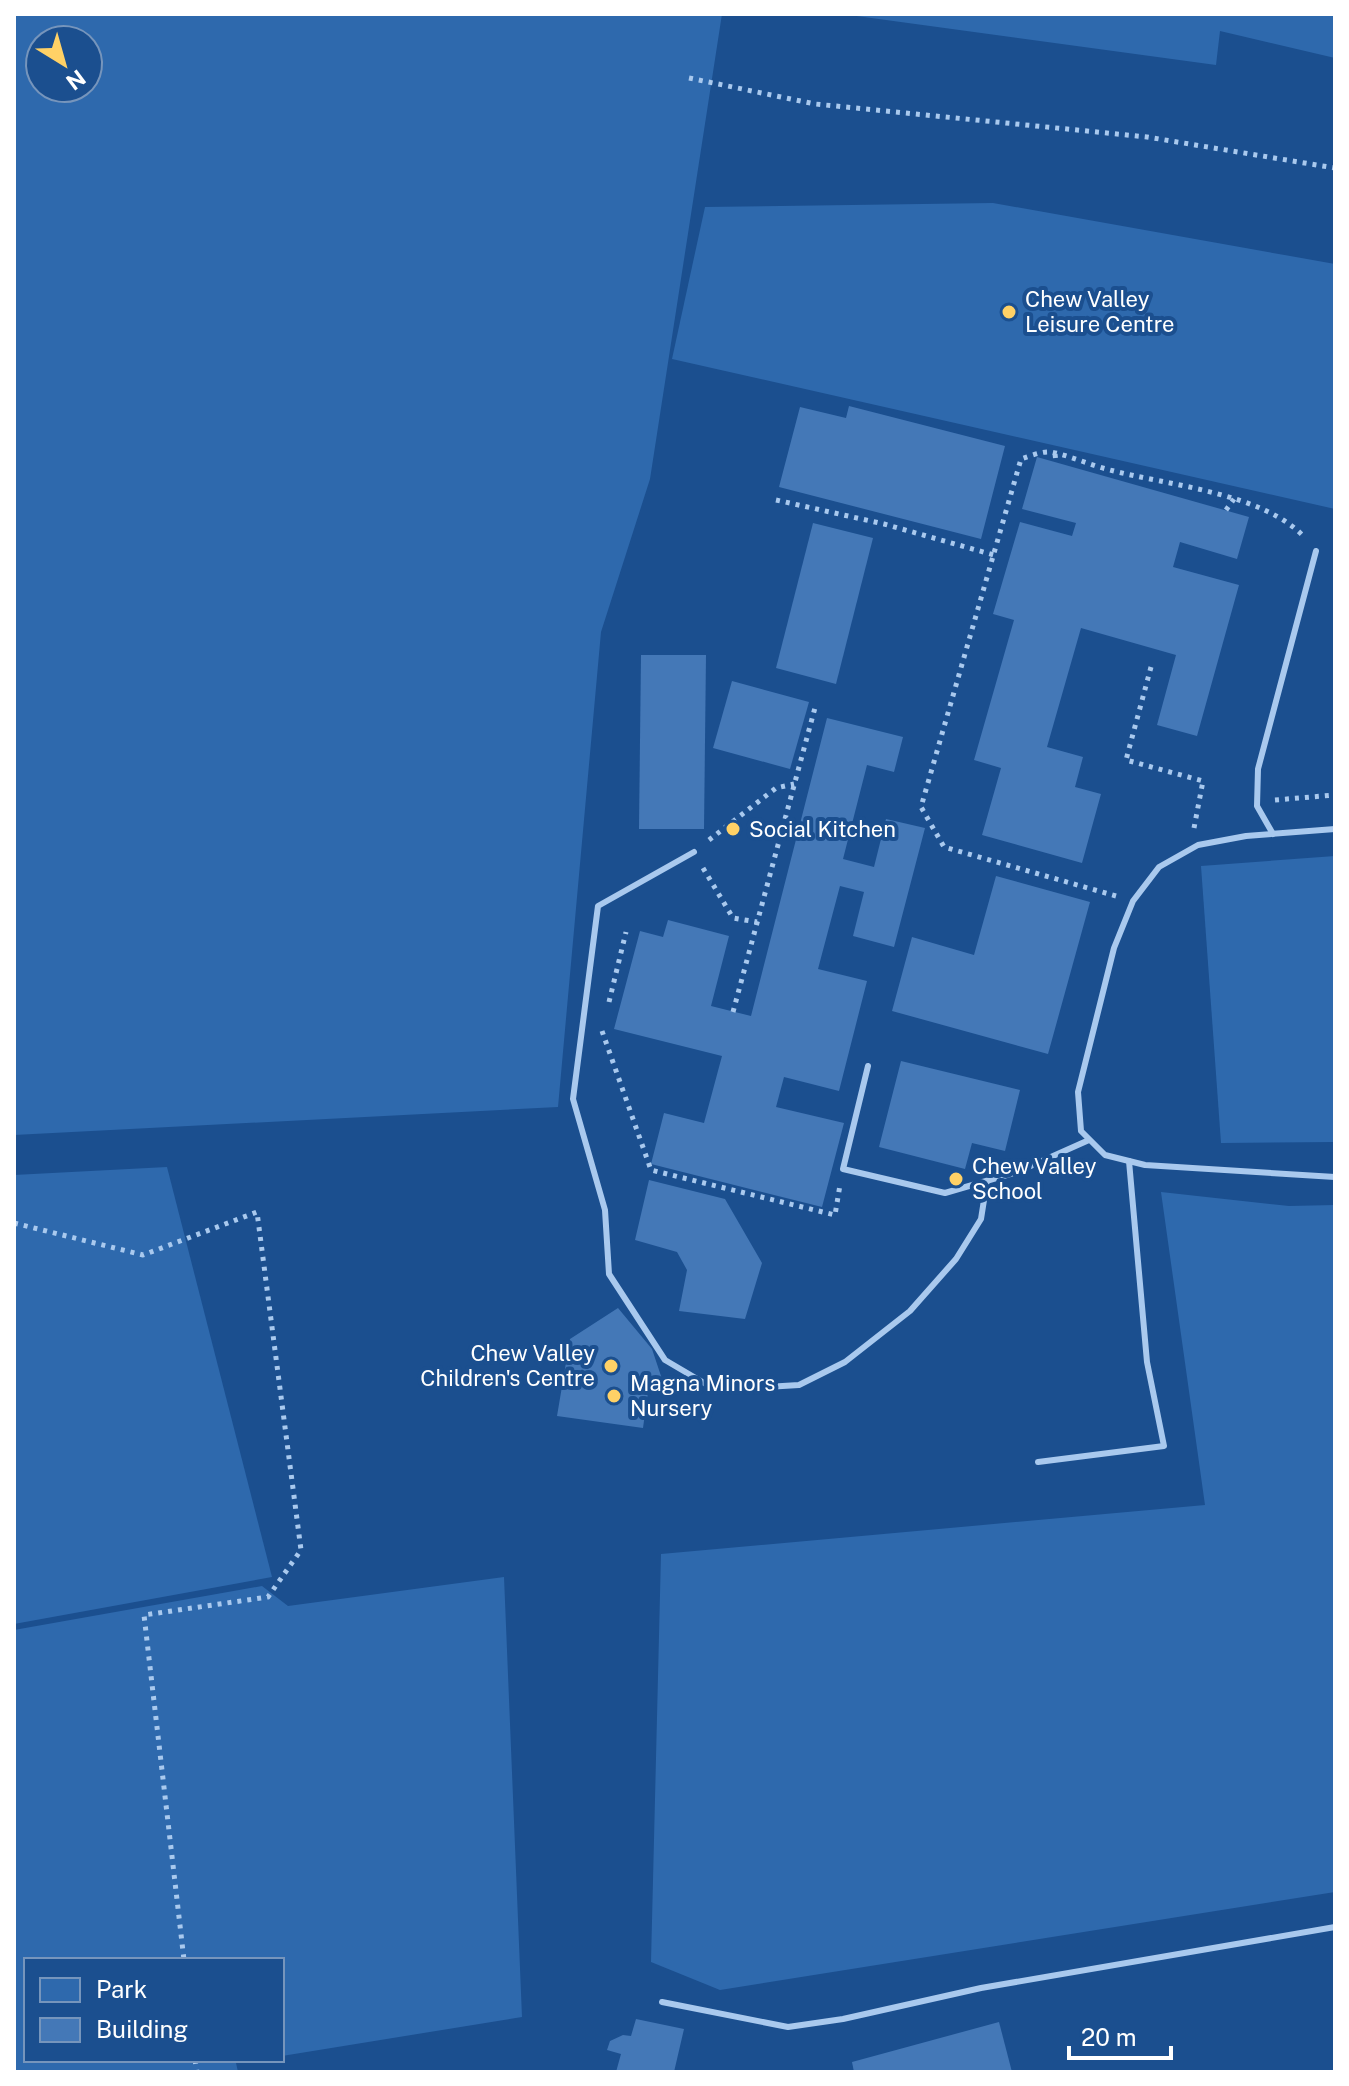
<svg xmlns="http://www.w3.org/2000/svg" width="1349" height="2086" viewBox="0 0 1349 2086" font-family="'Public Sans',sans-serif">
  <rect width="100%" height="100%" fill="#1b4f8f"/>
  <g fill="#2e69ad" fill-rule="evenodd">
    <path d="M14,14H722L650,479L601,632L558,1107L14,1135ZM88,40V88H40V40Z"/>
    <polygon points="842,14 1335,14 1335,58 1220,31 1216,65"/>
    <polygon points="993,203 1335,264 1335,509 672,359 705,207"/>
    <polygon points="1335,856 1335,1142 1221,1143 1201,866"/>
    <polygon points="167,1167 272,1577 14,1624 14,1175"/>
    <polygon points="1161,1192 1289,1206 1335,1205 1335,1892 720,1990 651,1962 661,1554 1205,1505"/>
    <polygon points="504,1577 522,2017 282,2056 282,1960 26,1960 26,2060 255,2060 236,2063 238,2072 14,2072 14,1630 262,1586 288,1606"/>
  </g>
  <g fill="#4478b7">
    <polygon points="849,406 1005,446 981,539 779,487 800,407 846,418"/>
    <polygon points="1037,457 1249,517 1237,559 1180,542 1173,567 1239,585 1197,736 1157,725 1176,655 1081,628 1047,747 1083,757 1075,787 1101,794 1082,863 982,835 1001,768 974,760 1014,620 993,614 1020,522 1072,536 1076,523 1022,509"/>
    <polygon points="813,523 873,538 836,684 776,668"/>
    <polygon points="641,655 706,655 704,829 639,829"/>
    <polygon points="732,681 809,702 790,769 713,748"/>
    <polygon points="827,718 903,737 894,772 867,765 843,859 874,867 886,819 925,828 894,947 853,936 864,892 840,886 818,969 867,981 839,1091 784,1077 776,1107 844,1123 822,1207 651,1164 664,1113 704,1123 722,1056 614,1029 640,931 663,937 668,920 729,936 711,1006 751,1016"/>
    <polygon points="996,876 1090,902 1048,1054 892,1011 912,937 974,955"/>
    <polygon points="901,1061 1020,1090 1005,1151 972,1143 965,1169 879,1147"/>
    <polygon points="649,1180 725,1199 762,1263 745,1319 679,1311 687,1270 677,1252 635,1240"/>
    <polygon points="618,1308 652,1349 663,1382 648,1392 643,1428 557,1416 570,1339"/>
    <polygon points="636,2019 684,2029 674,2072 616,2072 621,2054 607,2050 610,2041 623,2035 631,2036"/>
    <polygon points="999,2022 1012,2072 854,2072 852,2062"/>
  </g>
  <g fill="none" stroke-linecap="round" stroke-linejoin="round">
    <g stroke="#a9c9ee" stroke-width="5" stroke-dasharray="4 6" stroke-linecap="butt">
      <polyline points="689,78 815,104 1147,137 1335,168"/>
      <polyline points="1055,454 1056,462"/>
      <polyline points="776,500 884,524 994,555"/>
      <polyline points="1226,510 1234,499"/>
      <polyline points="1151,667 1126,760 1203,781 1194,828"/>
      <polyline points="1275,800 1335,795"/>
      <polyline points="709,840 776,788 794,784"/>
      <polyline points="703,868 733,918 757,922"/>
      <path d="M1116,896L944,847L921,807L1021,459C1030,456 1042,451 1051,452C1071,456 1090,465 1110,470C1166,485 1265,493 1305,538"/>
      <polyline points="609,1002 626,932"/>
      <polyline points="733,1012 816,704"/>
      <polyline points="602,1031 651,1170 835,1215 840,1185"/>
      <polyline points="14,1223 143,1255 257,1212 301,1550 268,1597 144,1615 184,1960"/>
      <polyline points="195,2060 197,2072"/>
    </g>
    <g stroke="#a9c9ee" stroke-width="6">
      <polyline points="1335,829 1246,836 1198,845 1159,867 1133,901 1114,948 1078,1092 1081,1131 1105,1155 1145,1165 1335,1177"/>
      <polyline points="1273,834 1257,806 1258,769 1316,551"/>
      <polyline points="694,852 598,906 573,1099 605,1210 609,1274 665,1360 716,1390 799,1385 845,1362 910,1311 956,1259 981,1219 987,1181"/>
      <polyline points="868,1066 843,1169 945,1193 1017,1172 1089,1140"/>
      <polyline points="1038,1462 1164,1446 1147,1362 1129,1161"/>
      <polyline points="662,2002 788,2027 843,2019 981,1988 1335,1927"/>
    </g>
  </g>
  <g fill="#ffd166" stroke="#1b4f8f" stroke-width="3">
    <circle cx="1009" cy="312" r="8"/>
    <circle cx="733" cy="829" r="8"/>
    <circle cx="956" cy="1179" r="8"/>
    <circle cx="611" cy="1366" r="8"/>
    <circle cx="614" cy="1396" r="8"/>
  </g>
  <g text-anchor="middle" stroke-width="8" stroke-linejoin="round" paint-order="stroke">
    <g font-size="22" fill="#fff" stroke="#1b4f8f" text-anchor="start">
      <text x="1025" y="307">Chew Valley<tspan x="1025" dy="25">Leisure Centre</tspan></text>
      <text x="749" y="837">Social Kitchen</text>
      <text x="972" y="1174">Chew Valley<tspan x="972" dy="25">School</tspan></text>
      <text x="595" y="1361" text-anchor="end">Chew Valley<tspan x="595" dy="25">Children's Centre</tspan></text>
      <text x="630" y="1391">Magna Minors<tspan x="630" dy="25">Nursery</tspan></text>
    </g>
  </g>
  <rect width="1349" height="2086" fill="none" stroke="#ffffff" stroke-width="32"/>
  <rect x="24" y="1958" width="260" height="104" fill="#1b4f8f" stroke="#7695bc" stroke-width="2"/>
  <rect x="40" y="1978" width="40" height="24" fill="#2e69ad" stroke="#7695bc" stroke-width="2"/>
  <text x="96" y="1998" font-size="24" fill="#ffffff">Park</text>
  <rect x="40" y="2018" width="40" height="24" fill="#4478b7" stroke="#7695bc" stroke-width="2"/>
  <text x="96" y="2038" font-size="24" fill="#ffffff">Building</text>
  <g transform="translate(64 64) rotate(143)"><circle r="38" fill="#1b4f8f" stroke="#7695bc" stroke-width="2"/>
  <path d="M0-6L14 30L0 20L-14 30Z" fill="#ffd166"/>
  <text y="-12" font-size="22" font-weight="bold" text-anchor="middle" fill="#ffffff">N</text>
  </g>
  <path d="M1069 2046v12h102v-12" fill="none" stroke="#ffffff" stroke-width="4"/>
  <text x="1081" y="2046" font-size="24" fill="#ffffff" stroke="#1b4f8f" stroke-width="6" paint-order="stroke">20 m</text>
</svg>
